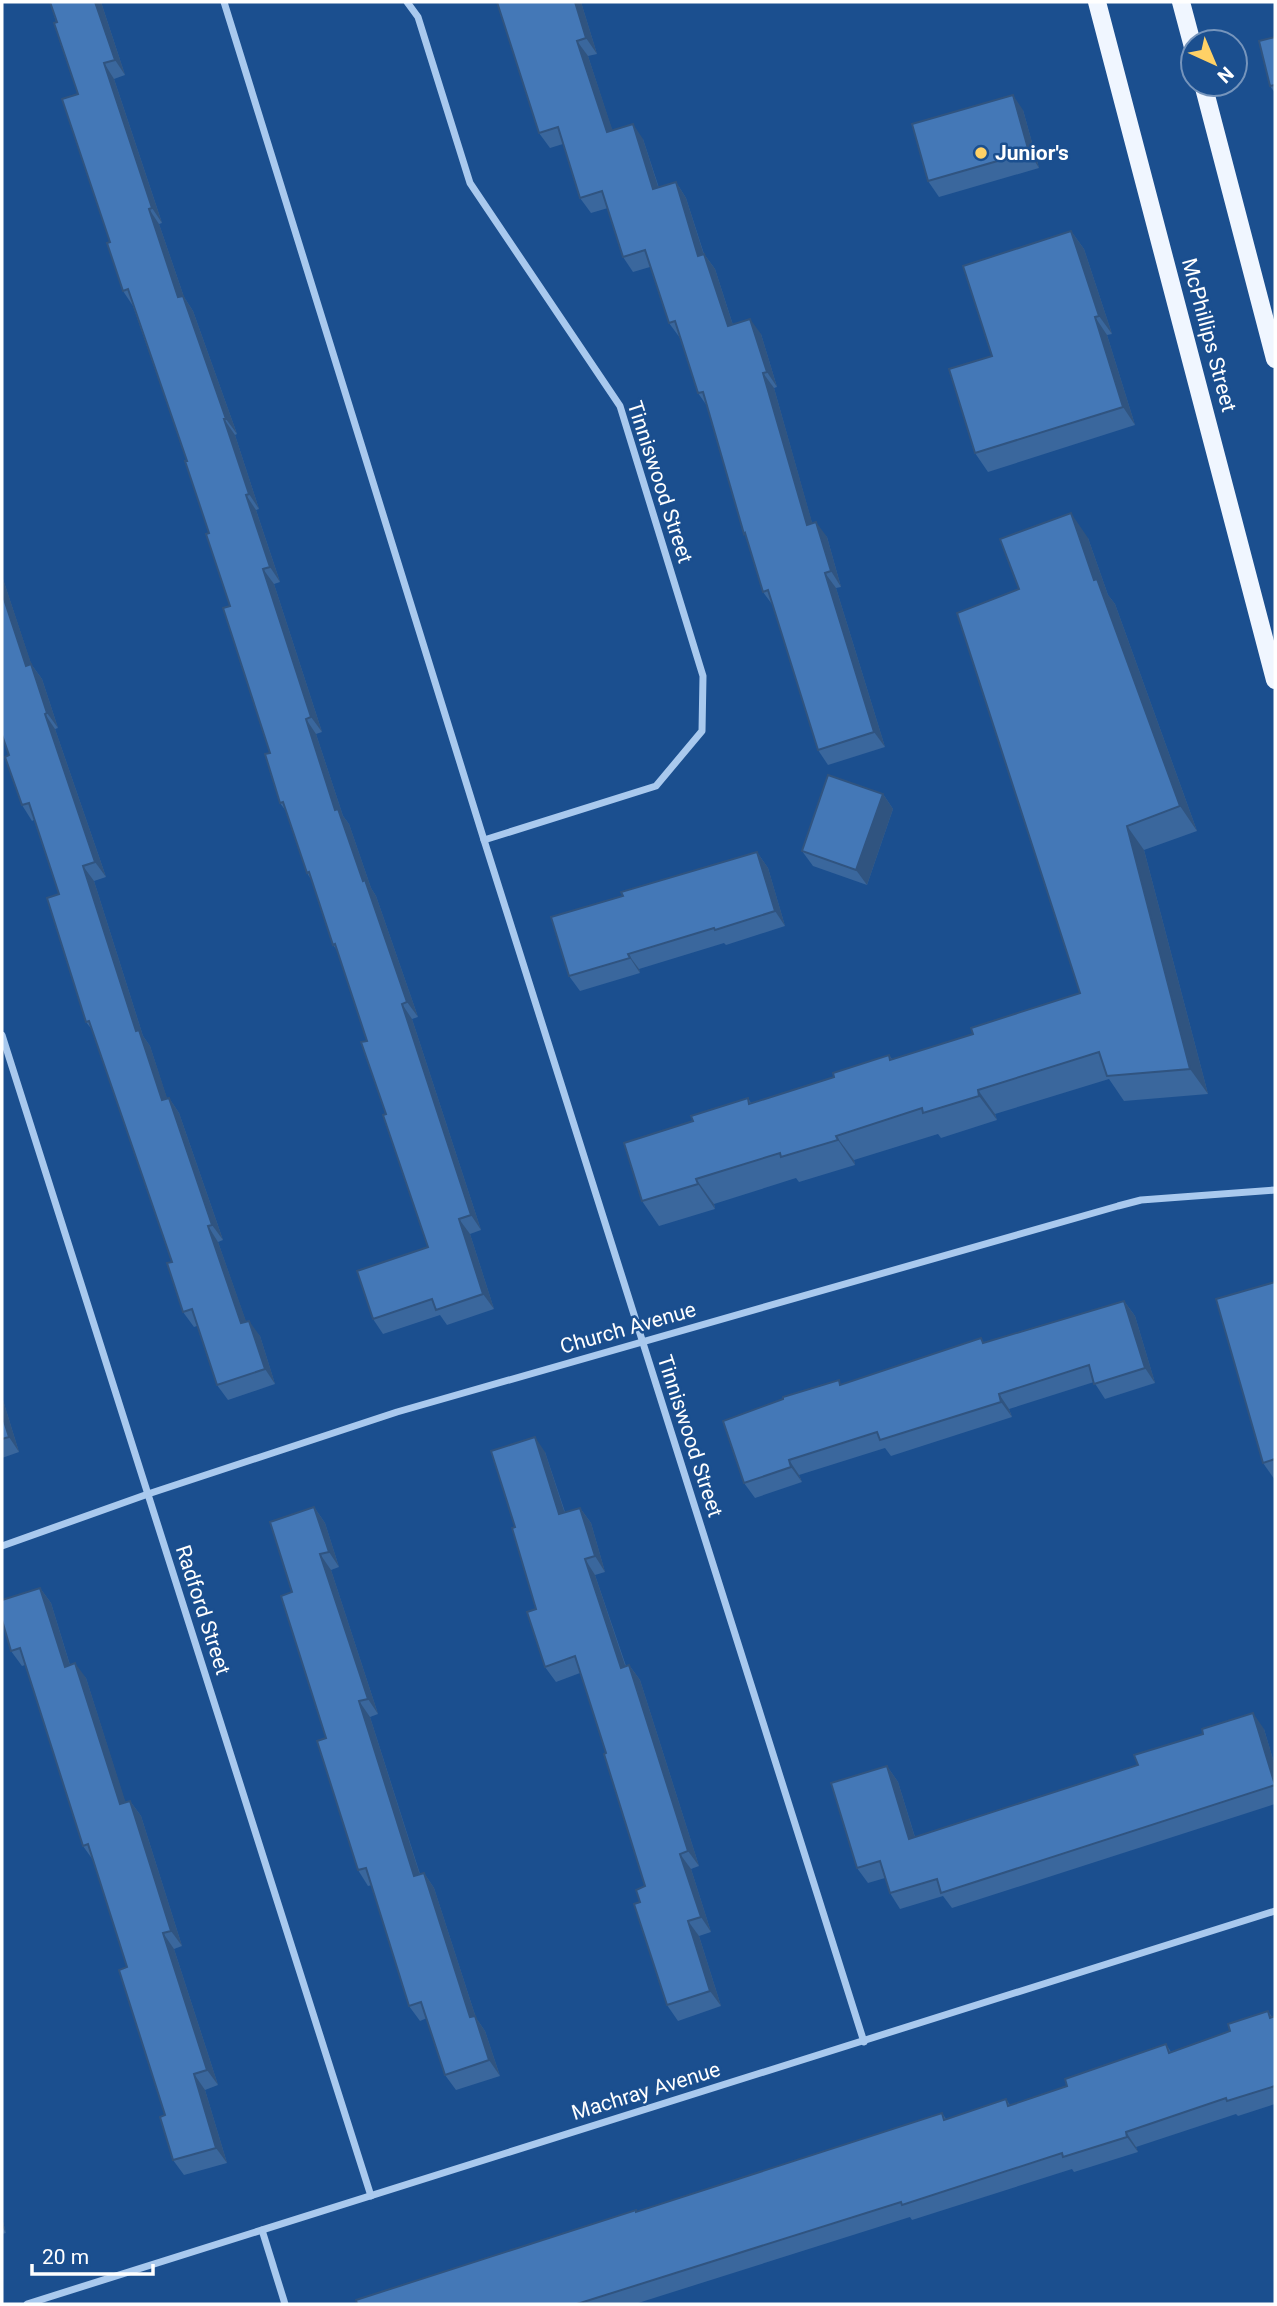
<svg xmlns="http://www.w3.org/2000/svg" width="1277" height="2306" viewBox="0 0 1277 2306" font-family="Roboto,sans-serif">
  <rect width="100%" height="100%" fill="#1b4f8f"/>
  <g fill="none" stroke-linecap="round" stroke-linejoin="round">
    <g stroke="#a9c9ee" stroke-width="7">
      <polyline points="224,2 484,840 864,2042"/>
      <polyline points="407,2 418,17 470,183 620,406 703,676 702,731 656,786 484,840"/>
      <polyline points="2,1035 371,2196"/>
      <polyline points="2,1546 148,1494 397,1412 1118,1206 1141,1200 1275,1190"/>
      <polyline points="262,2230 285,2304"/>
      <polyline points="27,2304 1275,1911"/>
    </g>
    <g stroke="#f0f6ff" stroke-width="18">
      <polyline points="1097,2 1275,680"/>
      <polyline points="1181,2 1193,47"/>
      <polyline points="1203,84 1275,359"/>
    </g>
  </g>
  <g fill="#3a679d">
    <polygon points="50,2 101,2 125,75 114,79 162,223 159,224 184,297 193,311 237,434 235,435 259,509 256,510 280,582 274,584 322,732 316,734 343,816 349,824 371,888 376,896 418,1017 412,1019 481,1230 470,1234 494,1309 447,1325 440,1315 383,1334 373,1319 428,1247 386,1114 367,1041 337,950 333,945 312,881 307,873 286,811 280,803 270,753 230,606 187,461 133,306 123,291 110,242 78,94"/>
    <polygon points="581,2 597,54 588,56 612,130 643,139 659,188 676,182 686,198 704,254 715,269 733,325 761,334 777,387 774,388 812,523 827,537 841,587 836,588 885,747 828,765 818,750 774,607 763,592 747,538 744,534 707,406 698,393 680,338 669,323 650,267 633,272 623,257 608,208 591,213 580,198 563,144 550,148 539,133"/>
    <polygon points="1275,85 1275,93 1270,86"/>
    <polygon points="1023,110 1039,168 939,197 928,181"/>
    <polygon points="1071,231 1084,249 1112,334 1107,335 1135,425 988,472 975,453 992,356"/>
    <polygon points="1088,538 1108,595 1115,604 1197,831 1144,850 1208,1094 1124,1101 1109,1079 995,1114 997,1120 941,1138 938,1134 854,1160 855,1165 799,1182 796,1178 714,1204 715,1209 659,1226 642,1201 748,1098 751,1103 834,1077 889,1055 892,1059 973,1034 1080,993 1019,589"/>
    <polygon points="2,576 31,664 42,679 58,728 55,729 106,877 94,881 143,1036 150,1046 167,1099 169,1098 179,1113 223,1240 218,1242 246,1322 260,1336 275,1384 228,1400 217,1385 197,1326 194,1327 183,1312 172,1262 93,1031 86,1022 59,894 34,820 32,821 22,805 9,755 2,735"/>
    <polygon points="883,794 893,809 867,885 813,866 802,851"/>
    <polygon points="757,852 768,868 785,926 726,945 724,943 639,969 640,973 580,991 569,976 623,896"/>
    <polygon points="1275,1282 1275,1480 1263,1463"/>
    <polygon points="1124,1301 1135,1316 1155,1383 1105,1399 1094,1382 1009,1409 1012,1417 891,1456 885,1448 799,1475 802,1482 755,1498 744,1483 783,1399 842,1384"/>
    <polygon points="2,1397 19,1452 2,1458"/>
    <polygon points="545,1452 565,1512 580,1508 591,1523 605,1572 595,1575 626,1666 629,1665 640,1680 699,1866 691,1869 711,1932 699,1936 721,2006 678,2021 667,2005 640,1902 645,1886 606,1753 580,1673 556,1682 545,1667 536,1609"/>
    <polygon points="314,1507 325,1523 339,1567 331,1570 378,1714 370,1717 420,1874 424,1873 434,1888 476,2018 485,2031 500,2076 456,2090 445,2075 427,2018 420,2021 409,2006 372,1885 368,1886 358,1870 326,1738 292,1592"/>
    <polygon points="40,1588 51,1603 70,1665 86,1678 125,1802 130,1801 141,1816 182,1946 174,1949 218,2085 205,2090 227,2163 184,2175 173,2160 165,2115 127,1967 93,1860 83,1846 25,1665 22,1666 11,1651"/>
    <polygon points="1264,1729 1275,1766 1275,1804 952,1908 943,1896 900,1909 890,1893 885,1878 868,1883 857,1868 887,1766 898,1782 915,1837"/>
    <polygon points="1268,2011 1272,2017 1275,2016 1275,2104 1238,2116 1236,2114 1136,2147 1138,2152 1074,2172 1072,2169 912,2220 910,2217 635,2304 357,2304 636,2210 637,2212 942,2113 946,2119 1006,2099 1010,2105 1067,2086 1166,2044 1171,2052 1230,2031"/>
    <polygon points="2,2218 6,2233 2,2234"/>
  </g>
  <g fill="#305480">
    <polygon points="95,2 101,2 125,75 115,60"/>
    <polygon points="575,2 581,2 597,54 586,38"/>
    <polygon points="577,41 588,56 618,147 607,132"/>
    <polygon points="104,63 114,79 162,223 152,208"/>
    <polygon points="1013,95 1023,110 1039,168 1029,152"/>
    <polygon points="633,124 643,139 664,205 653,189"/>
    <polygon points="676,182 686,198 709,271 698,256"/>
    <polygon points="149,209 159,224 184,297 193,311 237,434 226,419 178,297"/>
    <polygon points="1071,231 1084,249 1112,334 1099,316"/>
    <polygon points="704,254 715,269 738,341 728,326"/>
    <polygon points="1095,317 1107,335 1135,425 1123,407"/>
    <polygon points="750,319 761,334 777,387 767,372"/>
    <polygon points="763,373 774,388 817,540 807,525"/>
    <polygon points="224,419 235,435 259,509 249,494"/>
    <polygon points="246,495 256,510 280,582 270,567"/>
    <polygon points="1071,513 1088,538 1108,595 1115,604 1197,831 1180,806 1094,580"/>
    <polygon points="816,522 827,537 841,587 831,571"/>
    <polygon points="263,569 274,584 322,732 311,717"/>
    <polygon points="825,573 836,588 885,747 874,732"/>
    <polygon points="2,576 37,681 26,666 2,593"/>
    <polygon points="31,664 42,679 58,728 47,713"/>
    <polygon points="45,714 55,729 106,877 95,862"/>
    <polygon points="306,719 316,734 343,816 349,824 371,888 376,896 418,1017 407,1002 335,810"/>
    <polygon points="883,794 893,809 867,885 856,870"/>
    <polygon points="1127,826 1144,850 1208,1094 1190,1069"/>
    <polygon points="757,852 768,868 785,926 775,911"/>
    <polygon points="83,866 94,881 143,1036 150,1046 173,1116 162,1100 136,1031"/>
    <polygon points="628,954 639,969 640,973 630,958"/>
    <polygon points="402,1004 412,1019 481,1230 471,1215"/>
    <polygon points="978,1090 995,1114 997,1120 979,1096"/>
    <polygon points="169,1098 179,1113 223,1240 212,1225"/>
    <polygon points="836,1136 854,1160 855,1165 838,1140"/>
    <polygon points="696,1179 714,1204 715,1209 698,1184"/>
    <polygon points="459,1219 470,1234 494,1309 483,1294"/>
    <polygon points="208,1226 218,1242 252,1338 241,1323"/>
    <polygon points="1124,1301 1135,1316 1155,1383 1145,1368"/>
    <polygon points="249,1321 260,1336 275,1384 265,1369"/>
    <polygon points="999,1394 1009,1409 1012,1417 1001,1402"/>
    <polygon points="2,1397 19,1452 9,1437 2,1415"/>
    <polygon points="535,1437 545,1452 570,1529 559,1514"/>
    <polygon points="789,1460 799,1475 802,1482 791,1467"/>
    <polygon points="314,1507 325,1523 339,1567 329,1552"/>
    <polygon points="580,1508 591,1523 605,1572 595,1556"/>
    <polygon points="320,1554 331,1570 378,1714 368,1699"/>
    <polygon points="585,1559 595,1575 631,1683 621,1668"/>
    <polygon points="40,1588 51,1603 75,1682 65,1667"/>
    <polygon points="75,1663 86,1678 131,1819 120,1804"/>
    <polygon points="629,1665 640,1680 699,1866 688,1851"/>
    <polygon points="359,1701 370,1717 425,1891 414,1876"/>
    <polygon points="1253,1713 1264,1729 1275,1766 1275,1785"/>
    <polygon points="887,1766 898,1782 920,1854 909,1839"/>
    <polygon points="130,1801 141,1816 182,1946 171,1931"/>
    <polygon points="680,1854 691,1869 711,1932 701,1917"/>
    <polygon points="424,1873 434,1888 476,2018 485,2031 500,2076 489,2060 470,2017"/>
    <polygon points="688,1921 699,1936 721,2006 710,1991"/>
    <polygon points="163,1933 174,1949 218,2085 207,2070"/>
    <polygon points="194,2074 205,2090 227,2163 216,2148"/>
    <polygon points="1126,2132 1136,2147 1138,2152 1127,2137"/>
    <polygon points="2,2218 6,2233 2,2226"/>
  </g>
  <g fill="#4478b7" stroke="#305480" stroke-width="2">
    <polygon points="50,2 95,2 115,60 104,63 152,208 149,209 178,297 183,296 226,419 224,419 249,494 246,495 270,567 263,569 311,717 306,719 335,810 338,809 363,881 365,880 407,1002 402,1004 471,1215 459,1219 483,1294 436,1310 432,1299 373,1319 357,1271 428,1247 383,1115 386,1114 361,1042 367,1041 335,944 333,945 309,872 307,873 283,802 280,803 265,754 270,753 223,608 230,606 206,534 209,533 185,461 187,461 128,289 123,291 107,243 110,242 62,99 78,94 54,23 57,22"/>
    <polygon points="497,2 575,2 586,38 577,41 607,132 633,124 653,189 676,182 698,256 704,254 728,326 750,319 767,372 763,373 807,525 816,522 831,571 825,573 874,732 818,750 768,590 763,592 745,533 744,534 703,392 698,393 675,321 669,323 645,250 623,257 602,191 580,198 558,127 539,133"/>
    <polygon points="1275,37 1275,85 1270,86 1259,41"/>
    <polygon points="1013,95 1029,152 928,181 912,124"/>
    <polygon points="1071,231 1099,316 1095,317 1123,407 975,453 949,369 992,356 963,266"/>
    <polygon points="1071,513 1094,580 1097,579 1180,806 1127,826 1190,1069 1107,1076 1099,1052 978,1090 979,1096 923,1113 922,1108 836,1136 838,1140 781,1157 780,1153 696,1179 698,1184 642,1201 624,1143 693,1121 691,1116 748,1098 749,1104 834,1077 833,1073 889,1055 890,1060 973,1034 971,1028 1080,993 957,613 1019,589 1000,539"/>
    <polygon points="2,593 26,666 31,664 47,713 45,714 95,862 83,866 136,1031 139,1030 162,1100 169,1098 212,1225 208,1226 241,1323 249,1321 265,1369 217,1385 192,1309 183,1312 167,1263 172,1262 89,1021 86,1022 47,898 59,894 29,803 22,805 5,757 9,755 2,735"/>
    <polygon points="828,775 883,794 856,870 802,851"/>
    <polygon points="757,852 775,911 715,930 714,928 628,954 630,958 569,976 551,917 623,896 621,892"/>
    <polygon points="1275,1282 1275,1459 1263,1463 1216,1299"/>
    <polygon points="1124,1301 1145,1368 1094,1384 1089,1365 999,1394 1001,1402 880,1440 877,1432 789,1460 791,1467 744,1483 723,1421 783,1399 783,1397 839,1380 840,1385 981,1338 983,1343"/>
    <polygon points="2,1415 9,1437 2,1439"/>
    <polygon points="535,1437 559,1514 580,1508 595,1556 585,1559 621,1668 629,1665 688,1851 680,1854 701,1917 688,1921 710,1991 667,2005 634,1904 640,1902 636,1890 645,1886 604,1754 606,1753 575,1656 545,1667 527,1612 536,1609 512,1528 515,1527 491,1451"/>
    <polygon points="314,1507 329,1552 320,1554 368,1699 359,1701 393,1809 414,1876 424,1873 470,2017 475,2016 489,2060 445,2075 421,2002 409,2006 366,1868 358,1870 317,1741 326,1738 281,1596 292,1592 270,1522"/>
    <polygon points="40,1588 65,1667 75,1663 120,1804 130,1801 171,1931 163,1933 207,2070 194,2074 216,2148 173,2160 160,2117 165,2115 119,1970 127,1967 88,1844 83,1846 20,1648 11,1651 2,1620 2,1600"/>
    <polygon points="1253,1713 1275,1785 941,1893 937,1879 890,1893 880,1861 857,1868 831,1783 887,1766 909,1839 1138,1765 1134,1755 1203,1734 1202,1729"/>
    <polygon points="1268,2011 1270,2018 1275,2016 1275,2086 1227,2101 1226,2098 1126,2132 1127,2137 1063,2157 1062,2153 902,2205 901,2202 577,2304 357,2304 356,2300 636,2210 636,2212 942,2113 944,2120 1006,2099 1008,2106 1067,2086 1065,2079 1166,2044 1169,2053 1230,2031 1228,2024"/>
  </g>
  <circle fill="#ffd166" stroke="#1b4f8f" stroke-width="2.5" cx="981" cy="153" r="7"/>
  <g text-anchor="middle" stroke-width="5" stroke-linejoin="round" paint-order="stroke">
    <g font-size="21" font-weight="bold" fill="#fff" stroke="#1b4f8f" text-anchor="start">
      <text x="995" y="160">Junior's</text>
    </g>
    <g font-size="21" fill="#fff" stroke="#1b4f8f">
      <text transform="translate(1209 335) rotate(75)" y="7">McPhillips Street</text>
      <text transform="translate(660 482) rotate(72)" y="7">Tinniswood Street</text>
      <text transform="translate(628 1328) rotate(-16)" y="7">Church Avenue</text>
      <text transform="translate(690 1436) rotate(72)" y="7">Tinniswood Street</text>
      <text transform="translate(203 1610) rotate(72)" y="7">Radford Street</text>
      <text transform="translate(646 2091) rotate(-17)" y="7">Machray Avenue</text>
    </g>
  </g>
  <rect width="1277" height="2306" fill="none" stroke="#ffffff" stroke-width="7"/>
  <g transform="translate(1214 63) rotate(136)"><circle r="33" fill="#1b4f8f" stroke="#7695bc" stroke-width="2"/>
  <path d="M0-5L12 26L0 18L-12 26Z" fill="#ffd166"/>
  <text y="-10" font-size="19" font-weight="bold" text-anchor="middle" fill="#ffffff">N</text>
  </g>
  <path d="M32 2264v10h121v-10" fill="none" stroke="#ffffff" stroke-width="3.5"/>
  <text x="42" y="2264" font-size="21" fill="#ffffff" stroke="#1b4f8f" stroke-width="5" paint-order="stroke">20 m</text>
</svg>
